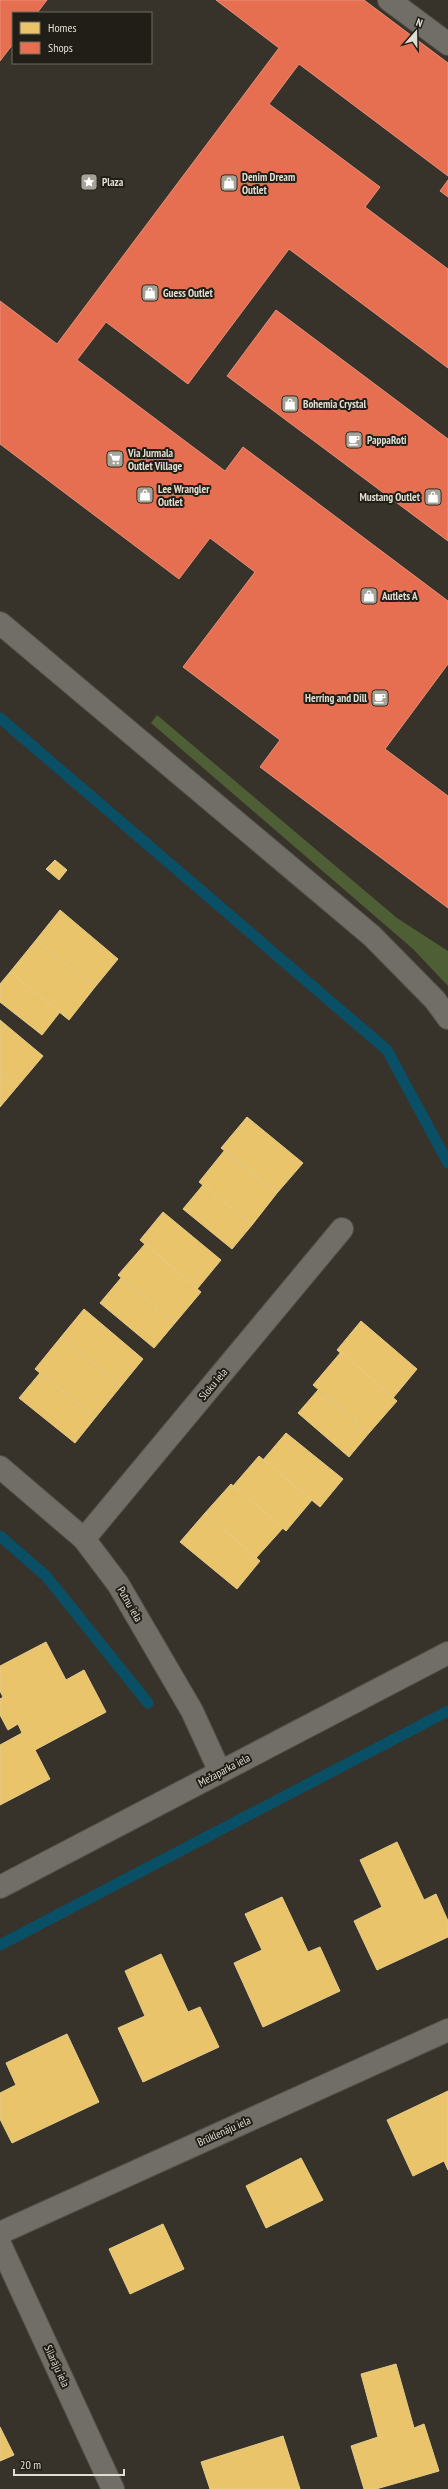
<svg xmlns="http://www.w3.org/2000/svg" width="448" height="2489" viewBox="0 0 448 2489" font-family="'PT Sans Narrow',sans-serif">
  <rect width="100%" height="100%" fill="#37332a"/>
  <polygon fill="#4e5e35" points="157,715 397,918 448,951 448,986 413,949 151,723"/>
  <g fill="#e9c46a" stroke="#e6cc89">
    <polygon points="55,860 67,870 59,880 46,869"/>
    <polygon points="60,910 118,959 95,987 36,940"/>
    <polygon points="36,940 95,987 69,1020 10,972"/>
    <polygon points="10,972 60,1012 42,1035 0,1002 0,984"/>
    <polygon points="0,1020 43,1056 16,1088 0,1074"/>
    <polygon points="0,1074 16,1088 0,1107"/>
    <polygon points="247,1117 303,1163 277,1193 221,1148"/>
    <polygon points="224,1151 277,1193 252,1225 199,1182"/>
    <polygon points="203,1185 252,1225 232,1249 183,1209"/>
    <polygon points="163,1212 221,1260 197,1289 140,1240"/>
    <polygon points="145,1244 201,1292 175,1323 118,1275"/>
    <polygon points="121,1278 175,1323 154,1348 100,1303"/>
    <polygon points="84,1309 143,1359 121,1386 61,1337"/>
    <polygon points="361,1321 417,1369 393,1398 337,1350"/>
    <polygon points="61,1337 121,1386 95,1418 35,1369"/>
    <polygon points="341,1352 397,1401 369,1433 313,1385"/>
    <polygon points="40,1373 95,1418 75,1443 19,1398"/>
    <polygon points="318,1390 369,1433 349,1457 298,1413"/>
    <polygon points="286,1433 343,1479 320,1507 263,1460"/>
    <polygon points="259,1456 312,1500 286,1531 233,1486"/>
    <polygon points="231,1484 283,1528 256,1558 205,1513"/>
    <polygon points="205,1513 260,1561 237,1589 180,1542"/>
    <polygon points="46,1642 66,1680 84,1670 106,1712 35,1750 50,1779 0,1805 0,1745 22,1733 18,1724 8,1730 0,1715 0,1699 3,1697 0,1691 0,1666"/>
    <polygon points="397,1842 424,1900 436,1894 448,1921 448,1937 377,1970 354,1921 382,1907 360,1860"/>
    <polygon points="282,1897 308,1952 320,1947 340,1991 263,2027 234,1963 262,1950 245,1914"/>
    <polygon points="161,1954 188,2012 200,2007 219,2047 143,2082 118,2028 145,2016 125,1971"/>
    <polygon points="67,2034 99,2102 12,2143 0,2119 0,2093 16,2085 6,2063"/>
    <polygon points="448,2091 448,2170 444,2161 413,2176 387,2120"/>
    <polygon points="301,2158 323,2200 266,2228 246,2186"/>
    <polygon points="163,2224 184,2269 130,2294 109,2249"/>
    <polygon points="396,2364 414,2428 424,2424 439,2471 376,2489 364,2489 351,2446 378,2437 361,2374"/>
    <polygon points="0,2427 14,2455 0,2461"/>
    <polygon points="283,2436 300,2489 210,2489 201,2462"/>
  </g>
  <g fill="#e76f51" stroke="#e59078">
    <polygon points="0,0 47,0 37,13 13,13 13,44 0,61"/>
    <polygon points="216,0 364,0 448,63 448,176 299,64 269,104 380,187 365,207 448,269 448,368 289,249 188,384 106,322 77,360 225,471 243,447 448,601 448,664 385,749 448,796 448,908 260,767 280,740 183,667 255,572 210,538 179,579 0,444 0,301 57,344 279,48"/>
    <polygon points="448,180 448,197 440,191"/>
    <polygon points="276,310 448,439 448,541 227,376"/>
  </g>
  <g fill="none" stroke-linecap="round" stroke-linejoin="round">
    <g stroke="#095067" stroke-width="11">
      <polyline points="0,718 387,1050 448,1163"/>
      <polyline points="0,1536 46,1576 148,1703"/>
      <polyline points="0,1945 448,1711"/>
    </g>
    <g stroke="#545149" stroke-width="24">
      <g id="minor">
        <polyline points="389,0 448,44"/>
        <polyline points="0,623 372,936 435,1000 448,1018"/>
        <polyline points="0,1467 84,1539 118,1584 192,1711 220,1772"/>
        <polyline points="84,1539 342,1229"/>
        <polyline points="0,1887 448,1653"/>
        <polyline points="0,2233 448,2030"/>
        <polyline points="0,2244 113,2489"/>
      </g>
    </g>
    <use href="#minor" stroke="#706e66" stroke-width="22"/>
  </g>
  <defs>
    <g id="sight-square" transform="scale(0.9)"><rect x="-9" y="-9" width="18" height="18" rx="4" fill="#a5a297" stroke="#201e16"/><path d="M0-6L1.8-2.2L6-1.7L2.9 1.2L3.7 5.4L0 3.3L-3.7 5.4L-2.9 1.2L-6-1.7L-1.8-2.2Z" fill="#fff"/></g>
    <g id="shop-square" transform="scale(0.9)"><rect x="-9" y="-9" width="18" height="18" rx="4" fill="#a5a297" stroke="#201e16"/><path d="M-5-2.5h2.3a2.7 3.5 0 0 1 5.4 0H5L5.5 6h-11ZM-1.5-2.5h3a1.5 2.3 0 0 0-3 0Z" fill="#fff"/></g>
    <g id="cafe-square" transform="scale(0.9)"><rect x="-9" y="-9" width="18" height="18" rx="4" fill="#a5a297" stroke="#201e16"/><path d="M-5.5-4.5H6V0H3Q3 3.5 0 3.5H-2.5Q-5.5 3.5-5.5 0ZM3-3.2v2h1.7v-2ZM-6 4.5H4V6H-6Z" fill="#fff"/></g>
    <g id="supermarket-square" transform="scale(0.9)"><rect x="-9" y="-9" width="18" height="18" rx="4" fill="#a5a297" stroke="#201e16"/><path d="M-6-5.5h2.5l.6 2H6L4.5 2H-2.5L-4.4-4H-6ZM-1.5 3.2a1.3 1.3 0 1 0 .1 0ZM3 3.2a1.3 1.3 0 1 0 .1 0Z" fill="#fff"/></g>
  </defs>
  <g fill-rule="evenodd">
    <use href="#sight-square" x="89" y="182"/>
    <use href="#shop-square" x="229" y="183"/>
    <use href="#shop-square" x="150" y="293"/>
    <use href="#shop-square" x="290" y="404"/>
    <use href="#cafe-square" x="354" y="440"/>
    <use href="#supermarket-square" x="115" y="459"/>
    <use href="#shop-square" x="145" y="495"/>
    <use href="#shop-square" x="433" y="497"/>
    <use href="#shop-square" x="369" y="596"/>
    <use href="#cafe-square" x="380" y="698"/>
  </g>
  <g text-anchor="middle" stroke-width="4" stroke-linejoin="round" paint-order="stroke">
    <g font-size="11" font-weight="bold" fill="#e0ddd2" stroke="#201e16" text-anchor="start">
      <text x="242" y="181">Denim Dream<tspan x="242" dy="13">Outlet</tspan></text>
      <text x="102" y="186">Plaza</text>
      <text x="163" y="297">Guess Outlet</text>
      <text x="303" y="408">Bohemia Crystal</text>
      <text x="367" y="444">PappaRoti</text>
      <text x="128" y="457">Via Jurmala<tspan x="128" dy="13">Outlet Village</tspan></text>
      <text x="158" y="493">Lee Wrangler<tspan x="158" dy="13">Outlet</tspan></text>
      <text x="420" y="501" text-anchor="end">Mustang Outlet</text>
      <text x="382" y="600">Autlets A</text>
      <text x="367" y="702" text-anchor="end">Herring and Dill</text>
    </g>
    <g font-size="11" fill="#e0ddd2" stroke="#201e16">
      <text transform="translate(213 1384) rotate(-50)" y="4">Sloku iela</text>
      <text transform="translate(130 1604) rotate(60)" y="4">Putnu iela</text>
      <text transform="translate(224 1770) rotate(-28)" y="4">Mežaparka iela</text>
      <text transform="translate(224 2131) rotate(-24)" y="4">Brūklenāju iela</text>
      <text transform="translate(57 2366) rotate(65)" y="4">Silarāju iela</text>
    </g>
  </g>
  <rect x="12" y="12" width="140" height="52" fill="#201e16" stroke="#6d6a61"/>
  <rect x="20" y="22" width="20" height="12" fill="#e9c46a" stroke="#6d6a61"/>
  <text x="48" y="32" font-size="12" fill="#e0ddd2">Homes</text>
  <rect x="20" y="42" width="20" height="12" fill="#e76f51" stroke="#6d6a61"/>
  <text x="48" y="52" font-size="12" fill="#e0ddd2">Shops</text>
  <g transform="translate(416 32) rotate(20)" stroke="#201e16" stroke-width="3" paint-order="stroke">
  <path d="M0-3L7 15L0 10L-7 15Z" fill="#e0ddd2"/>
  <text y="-6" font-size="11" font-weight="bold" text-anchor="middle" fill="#e0ddd2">N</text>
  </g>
  <path d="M14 2469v6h110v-6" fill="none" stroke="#e0ddd2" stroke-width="2"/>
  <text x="20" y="2469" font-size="12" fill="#e0ddd2" stroke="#201e16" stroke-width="3" paint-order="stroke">20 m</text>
</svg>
